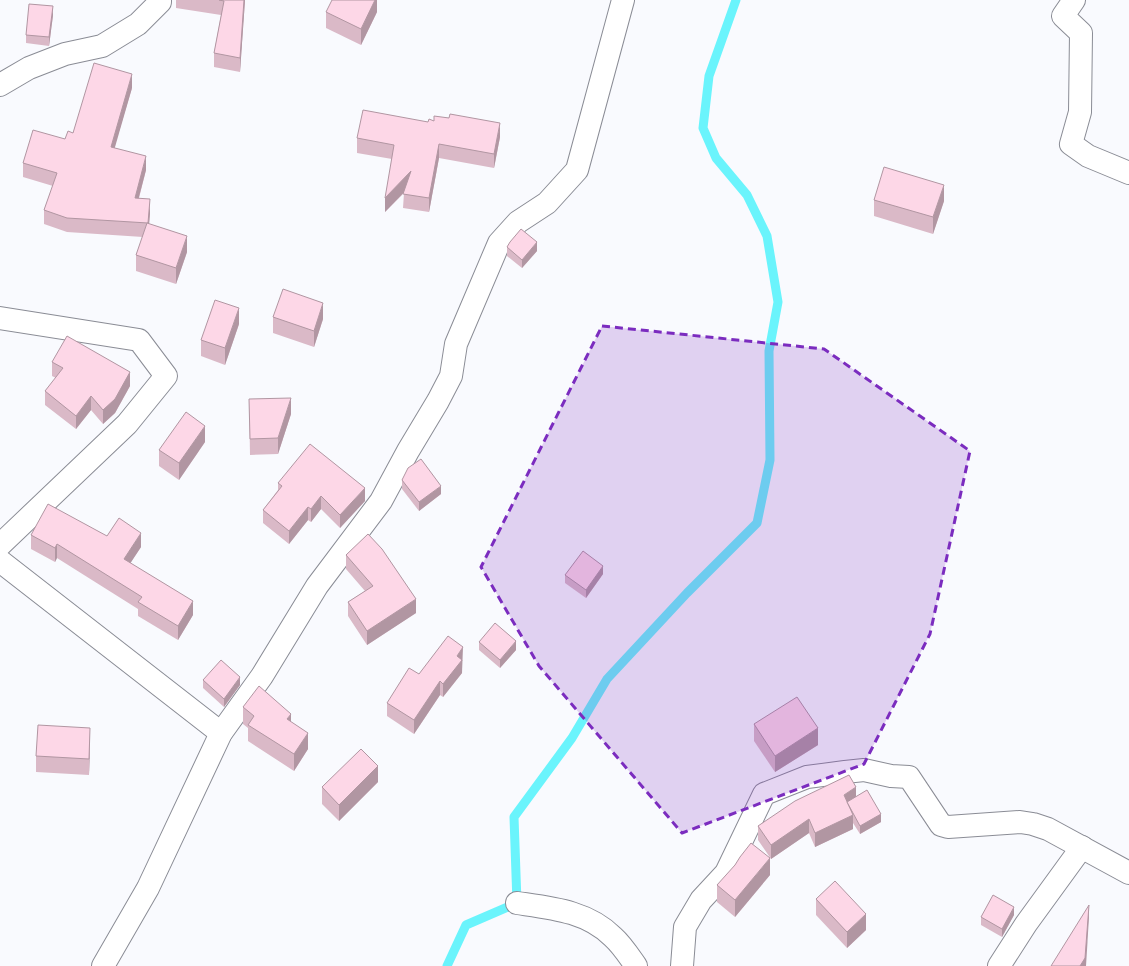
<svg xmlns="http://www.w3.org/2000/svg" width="1129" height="966" viewBox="0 0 1129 966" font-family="Poppins,sans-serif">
  <rect width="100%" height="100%" fill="#f9fafe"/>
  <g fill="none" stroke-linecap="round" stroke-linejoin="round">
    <polyline stroke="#6af4fc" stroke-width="9" points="447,966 466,925 517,903 514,817 572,738 607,679 687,593 757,523 770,460 769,351 778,302 767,236 747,195 716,158 703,128 709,76 736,0"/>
    <g stroke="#8a8c95" stroke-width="24">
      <g id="street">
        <polyline points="1074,0 1063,16 1081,33 1080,112 1071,144 1088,156 1129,173"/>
        <polyline points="0,85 29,68 65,54 102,46 138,24 160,2 160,0"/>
        <polyline points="0,318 139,340 166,376 127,424 0,545"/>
        <polyline points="0,561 221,733"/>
        <path d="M517,903C551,908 587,911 613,937C622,945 629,956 636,966"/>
        <polyline points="103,966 148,888 221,733 262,676 317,586 381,501 408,451 438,401 451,376 456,344 499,243 518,222 547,203 577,170 623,0"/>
        <polyline points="682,966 685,927 701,900 726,873 764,794 807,777 845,772 864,770 891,776 909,777 941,825 948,827 1020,822 1033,824 1048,829 1129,873"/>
        <polyline points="999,966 1026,924 1082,847"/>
      </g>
    </g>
    <use href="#street" stroke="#fff" stroke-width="22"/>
  </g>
  <g fill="#dab9c7">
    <polygon points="176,0 245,0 240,72 214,67 214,53 221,15 176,8"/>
    <polygon points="377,0 377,12 361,45 326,28 326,12"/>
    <polygon points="53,15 49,46 26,43 26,35"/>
    <polygon points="132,88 114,148 146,170 139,198 150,213 149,224 187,252 176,284 136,271 136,255 143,237 67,232 44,224 44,210 53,186 23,177 23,163 65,139"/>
    <polygon points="500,137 494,168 439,158 429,212 403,208 404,193 385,212 392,159 357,153 357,138"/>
    <polygon points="874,200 944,201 933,234 874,216"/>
    <polygon points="507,247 537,251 522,268 507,256"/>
    <polygon points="273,317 323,319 314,347 273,333"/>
    <polygon points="239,324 225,365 201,356 201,340"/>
    <polygon points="52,362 130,386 115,413 103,424 91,410 76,429 45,405 45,391 56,378 52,376"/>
    <polygon points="249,399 291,414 278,454 250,455"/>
    <polygon points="205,442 179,480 159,466 159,450"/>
    <polygon points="402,480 441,494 419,511 402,489"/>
    <polygon points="278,483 365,501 340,528 321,509 311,522 308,520 289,544 263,523 263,510 278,490"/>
    <polygon points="31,535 107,536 141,547 130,563 193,615 178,640 138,616 138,609 57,558 55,562 31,549"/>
    <polygon points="346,555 416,613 367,645 348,616 348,602 365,591 346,569"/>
    <polygon points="603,574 586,598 565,583 565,575"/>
    <polygon points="479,642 516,650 500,668 479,650"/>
    <polygon points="463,660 462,661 462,673 443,697 440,695 414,734 387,716 387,703 419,674"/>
    <polygon points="203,680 240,685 224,707 203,688"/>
    <polygon points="243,707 291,722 308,749 294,771 248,741 248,728 243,724"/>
    <polygon points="754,724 818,745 775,772 754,741"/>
    <polygon points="90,744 89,775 36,772 36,756"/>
    <polygon points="378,782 339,821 322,804 322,787"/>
    <polygon points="856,796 881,822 860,834 853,823 853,829 815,847 809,833 771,859 758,840 758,826"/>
    <polygon points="770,875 735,917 717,902 717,885"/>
    <polygon points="816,899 866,930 847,948 816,915"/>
    <polygon points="1014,915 1002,937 981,925 981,917"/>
  </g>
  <g fill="#b196a2">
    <polygon points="244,0 245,0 240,72 240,58"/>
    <polygon points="375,0 377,0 377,12 361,45 361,29"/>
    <polygon points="53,6 53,15 49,46 49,37"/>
    <polygon points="132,74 132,88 111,161 111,147"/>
    <polygon points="500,123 500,137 494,168 494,154"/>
    <polygon points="439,144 439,158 429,212 429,198"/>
    <polygon points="146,156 146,170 135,212 135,198"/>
    <polygon points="411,171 411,185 385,212 385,198"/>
    <polygon points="944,185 944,201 933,234 933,217"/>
    <polygon points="150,199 150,213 148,237 148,223"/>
    <polygon points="187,236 187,252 176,284 176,268"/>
    <polygon points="537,242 537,251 522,268 522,260"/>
    <polygon points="323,303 323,319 314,347 314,331"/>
    <polygon points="239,308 239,324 225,365 225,348"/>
    <polygon points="130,372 130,386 115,413 103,424 103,410"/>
    <polygon points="91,396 91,410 76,429 76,416"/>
    <polygon points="291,398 291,414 278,454 278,438"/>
    <polygon points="205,426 205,442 179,480 179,463"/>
    <polygon points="441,486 441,494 419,511 419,502"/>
    <polygon points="365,488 365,501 340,528 340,515"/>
    <polygon points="321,496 321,509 311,522 311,509"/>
    <polygon points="308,507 308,520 289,544 289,531"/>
    <polygon points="141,533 141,547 124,573 124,559"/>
    <polygon points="57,544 57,558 55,562 55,548"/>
    <polygon points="603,566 603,574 586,598 586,590"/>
    <polygon points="416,599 416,613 367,645 367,631"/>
    <polygon points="193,601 193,615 178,640 178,626"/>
    <polygon points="516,641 516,650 500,668 500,660"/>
    <polygon points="463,647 462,673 443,697 443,684 457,656"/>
    <polygon points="240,677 240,685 224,707 224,699"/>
    <polygon points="440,681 440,695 414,734 414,720"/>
    <polygon points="291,714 291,730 287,719"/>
    <polygon points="90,728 90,744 89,775 89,759"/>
    <polygon points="818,728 818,745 775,772 775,756"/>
    <polygon points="308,733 308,749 294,771 294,754"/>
    <polygon points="378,766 378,782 339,821 339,805"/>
    <polygon points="856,787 856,801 848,806 844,795"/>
    <polygon points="881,814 881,822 860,834 860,826"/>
    <polygon points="853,815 853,829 815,847 815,833"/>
    <polygon points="809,819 809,833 771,859 771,845"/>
    <polygon points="770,858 770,875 735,917 735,900"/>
    <polygon points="1089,905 1089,917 1086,966 1080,966"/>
    <polygon points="1014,907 1014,915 1002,937 1002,929"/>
    <polygon points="866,914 866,930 847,948 847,932"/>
  </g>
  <g fill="#fdd7e7" stroke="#b196a2">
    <polygon points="219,0 244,0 240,58 214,53 224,1"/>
    <polygon points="332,0 375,0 361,29 326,12"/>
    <polygon points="29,4 53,6 49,37 26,35"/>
    <polygon points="94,63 132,74 111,147 146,156 135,198 150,199 148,223 67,218 44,210 57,173 23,163 33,130 65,139 68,131 73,133"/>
    <polygon points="363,110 428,122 429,119 434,121 434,116 449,118 450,114 500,123 494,154 439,144 429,198 403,194 411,171 385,198 394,145 357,138"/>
    <polygon points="884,167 944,185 933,217 874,200"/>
    <polygon points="147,223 187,236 176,268 136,255"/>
    <polygon points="521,229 537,242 522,260 507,247 510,242"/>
    <polygon points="283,289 323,303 314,331 273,317"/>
    <polygon points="215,300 239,308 225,348 201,340"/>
    <polygon points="67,336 130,372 115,399 103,410 91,396 76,416 45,391 63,368 52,362"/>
    <polygon points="291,398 278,438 250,439 249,399"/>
    <polygon points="186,412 205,426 179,463 159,450"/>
    <polygon points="310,444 365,488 340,515 321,496 311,509 308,507 289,531 263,510 282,486 278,483"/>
    <polygon points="421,459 441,486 419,502 402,480 408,468"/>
    <polygon points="48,504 107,536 119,518 141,533 124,559 193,601 178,626 138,602 142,597 57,544 55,548 31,535"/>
    <polygon points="368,534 382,549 416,599 367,631 348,602 373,586 346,555"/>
    <polygon points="583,551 603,566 586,590 565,575"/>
    <polygon points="495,623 516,641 500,660 479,642"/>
    <polygon points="448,636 463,647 457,656 462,660 443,684 440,681 414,720 387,703 409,668 419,674"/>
    <polygon points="221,660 240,677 224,699 203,680"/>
    <polygon points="259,686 291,714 287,719 308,733 294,754 248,725 254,716 243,707"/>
    <polygon points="797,697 818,728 775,756 754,724"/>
    <polygon points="38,725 90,728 89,759 36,756"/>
    <polygon points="361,749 378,766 339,805 322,787"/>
    <polygon points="849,775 856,787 844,795 853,815 815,833 809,819 771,845 758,826 795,801"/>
    <polygon points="867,790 881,814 860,826 847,802"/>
    <polygon points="751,843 770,858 735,900 717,885 735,865 740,857"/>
    <polygon points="835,881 866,914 847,932 816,899"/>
    <polygon points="993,895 1014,907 1002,929 981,917"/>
    <polygon points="1089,905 1085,958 1080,966 1051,966"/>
  </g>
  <path fill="#7b2cbf" fill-opacity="0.2" stroke="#7b2cbf" stroke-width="3" stroke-dasharray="8 5" stroke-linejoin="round" d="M602,326L824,349L970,451L930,634L864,764L682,833L539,666L481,567Z"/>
</svg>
